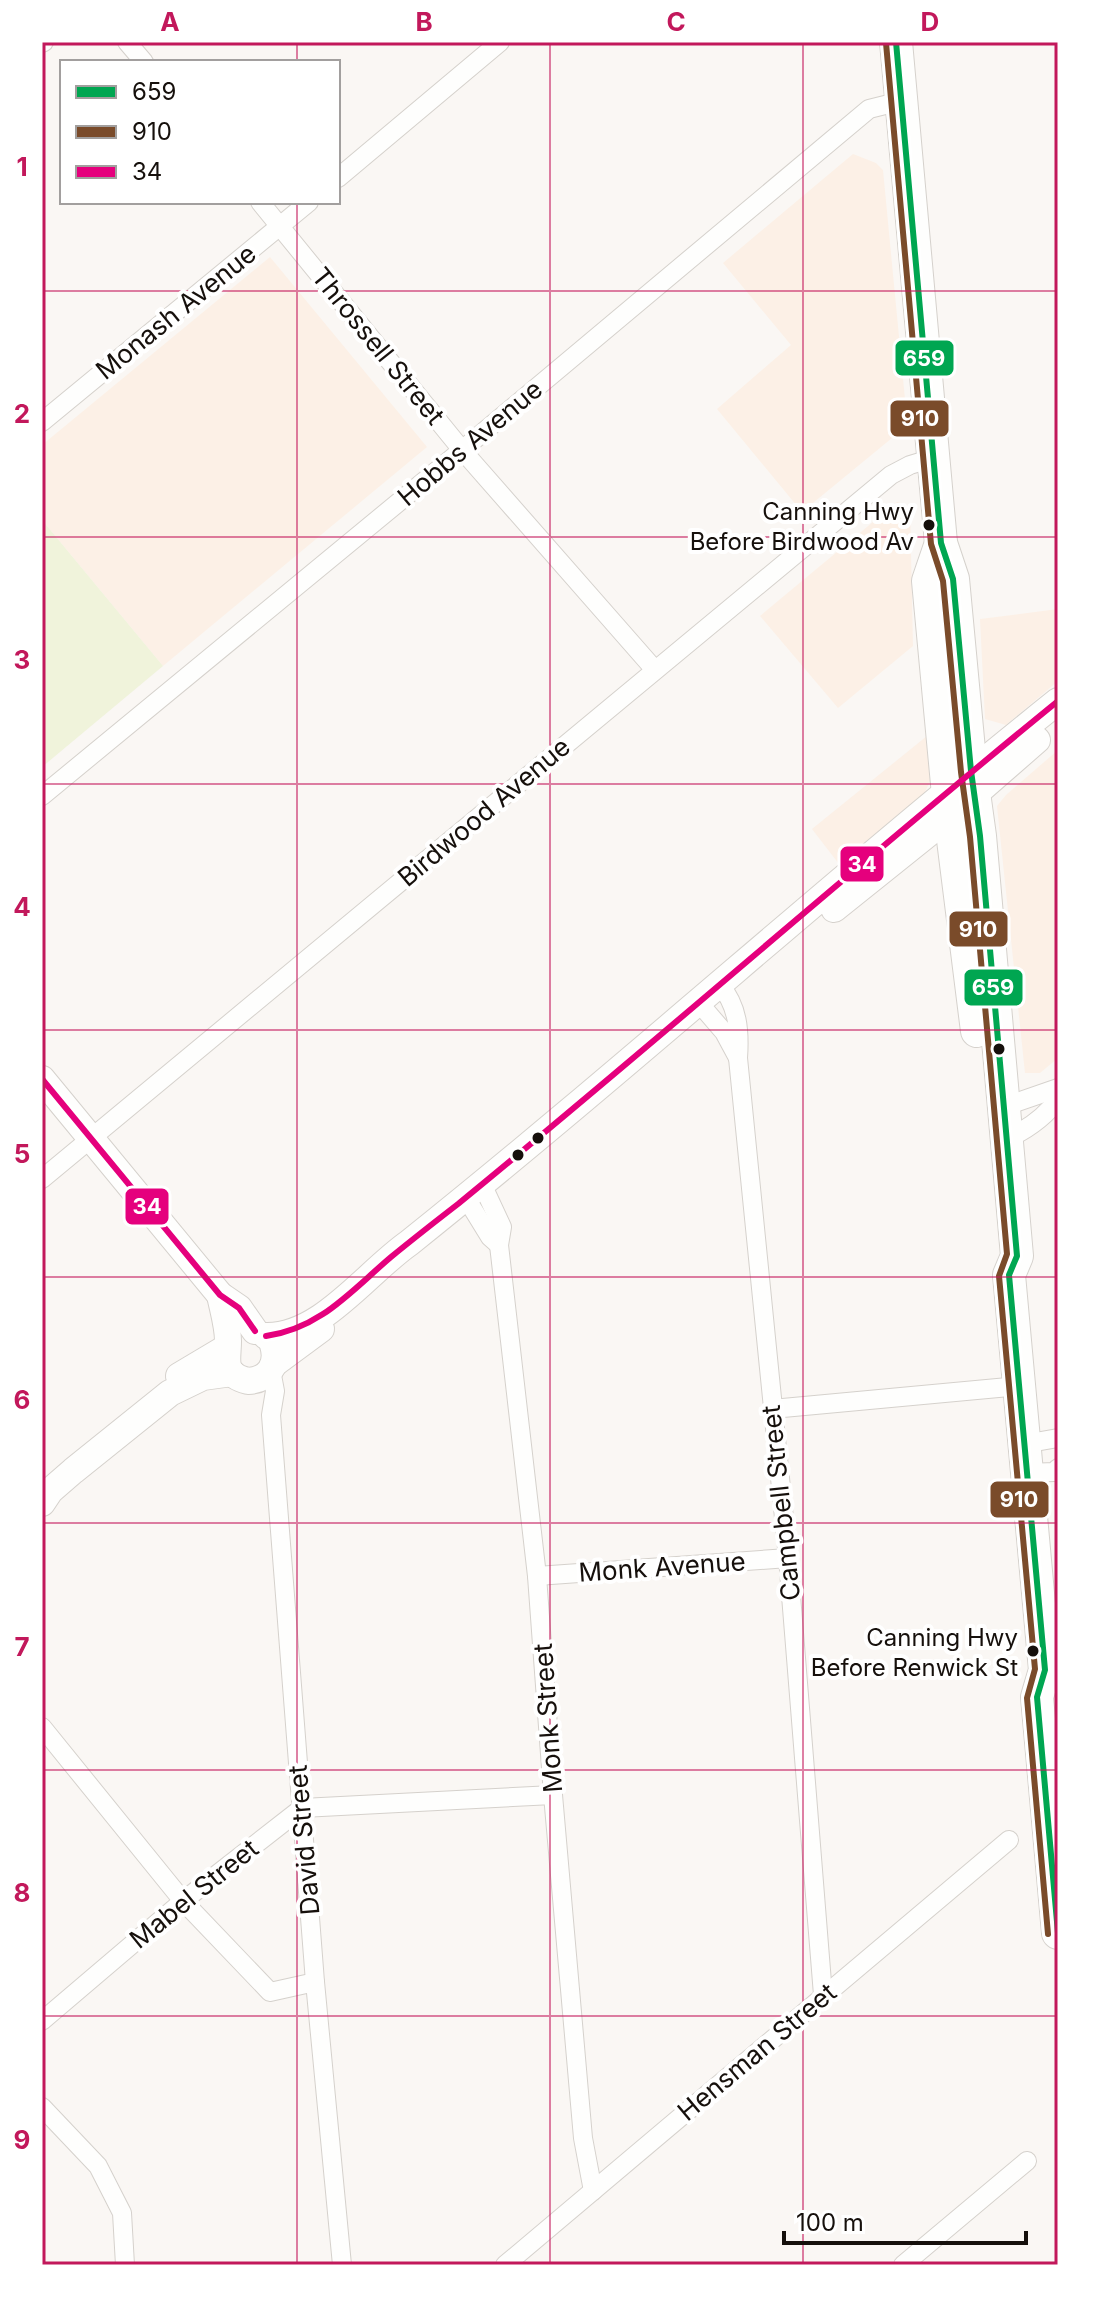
<svg xmlns="http://www.w3.org/2000/svg" width="1100" height="2307" viewBox="0 0 1100 2307" font-family="Inter,sans-serif">
  <rect width="100%" height="100%" fill="#faf7f4"/>
  <g fill="#fcf0e6">
    <polygon points="853,154 876,163 883,170 907,420 903,429 802,512 717,409 791,345 723,263"/>
    <polygon points="270,257 427,447 163,666 42,520 42,445"/>
    <polygon points="897,502 910,506 913,646 838,708 760,616"/>
    <polygon points="1058,609 1058,681 1006,725 985,719 980,619"/>
    <polygon points="927,736 930,781 925,792 916,802 839,864 812,829"/>
    <polygon points="1058,750 1058,1058 1040,1073 1025,1073 997,806 1006,795"/>
  </g>
  <polygon fill="#f0f3db" points="42,520 163,666 42,767"/>
  <g fill="none" stroke-linecap="round" stroke-linejoin="round">
    <g stroke="#d5d1cc" stroke-width="20">
      <g id="street">
        <polyline points="127,42 144,62"/>
        <polyline points="42,43 44,42"/>
        <polyline points="338,178 500,42"/>
        <polyline points="260,202 462,450 655,670"/>
        <polyline points="42,422 309,202"/>
        <polyline points="42,796 462,450 869,109 901,101"/>
        <path d="M720,985C738,1006 740,1031 738,1058L788,1558L823,1995"/>
        <polyline points="699,1003 724,1032 738,1058"/>
        <polyline points="1003,1107 1058,1088"/>
        <path d="M1007,1139C1026,1130 1046,1116 1058,1099"/>
        <polyline points="42,1179 891,475 910,465 933,458"/>
        <polyline points="482,1184 502,1227 499,1245 537,1576 553,1795 583,2138 593,2191"/>
        <polyline points="466,1198 490,1237 499,1245"/>
        <polyline points="271,1370 275,1391 271,1415 315,1982 342,2265"/>
        <polyline points="772,1409 1019,1386"/>
        <polyline points="1024,1444 1058,1438"/>
        <polyline points="1027,1473 1054,1472 1058,1468"/>
        <polyline points="537,1576 788,1558"/>
        <polyline points="42,1727 183,1901 270,1992 315,1982"/>
        <polyline points="42,2021 183,1901 302,1808 553,1795"/>
        <polyline points="42,2107 98,2166 122,2213 125,2265"/>
        <polyline points="505,2265 1009,1840"/>
        <polyline points="903,2265 1027,2161"/>
      </g>
    </g>
    <g stroke="#d5d1cc" stroke-width="28">
      <g id="secondary">
        <polyline points="834,909 950,816 1037,740"/>
        <polyline points="42,1079 220,1295 239,1308 255,1331"/>
        <path d="M220,1295C223,1310 228,1326 228,1341C228,1361 221,1374 248,1381C268,1380 279,1365 273,1345"/>
        <path d="M266,1336C321,1337 366,1273 409,1243C629,1067 838,877 1058,701"/>
        <polyline points="275,1363 321,1329"/>
        <polyline points="179,1376 226,1348"/>
        <polyline points="42,1503 50,1491 73,1471 170,1393 203,1377 232,1373"/>
      </g>
    </g>
    <g stroke="#d5d1cc" stroke-width="34">
      <g id="highway">
        <polyline points="896,42 941,543 953,579 971,771 980,836 1017,1256 1009,1275 1045,1670 1037,1697 1058,1933"/>
        <polyline points="941,543 928,581 950,816 977,1031"/>
      </g>
    </g>
    <use href="#street" stroke="#fefefd" stroke-width="18"/>
    <use href="#secondary" stroke="#fefefd" stroke-width="26"/>
    <use href="#highway" stroke="#fefefd" stroke-width="32"/>
    <g stroke="#fff" stroke-width="12">
      <polyline id="bus-1" points="896,42 941,543 953,579 971,771 980,836 1017,1256 1009,1275 1045,1670 1037,1697 1058,1933"/>
    </g>
    <g stroke="#fff" stroke-width="12">
      <polyline id="bus-2" points="886,43 931,544 943,581 961,772 970,837 1007,1254 999,1276 1035,1669 1027,1698 1048,1934"/>
    </g>
    <g stroke="#fff" stroke-width="12">
      <g id="bus-3">
        <polyline points="42,1079 220,1295 239,1308 255,1331"/>
        <path d="M266,1336C320,1329 352,1290 391,1257C413,1239 436,1221 458,1204C660,1039 855,866 1058,701"/>
      </g>
    </g>
    <use href="#bus-1" stroke="#00a651" stroke-width="6"/>
    <use href="#bus-2" stroke="#7a4b2a" stroke-width="6"/>
    <use href="#bus-3" stroke="#e5007d" stroke-width="6"/>
  </g>
  <path fill="none" stroke="#c2185b" stroke-width="2" stroke-opacity="0.55" d="M297,42V62M550,42V2265M803,42V2265M297,202V2265M42,291H1058M42,537H1058M42,784H1058M42,1030H1058M42,1277H1058M42,1523H1058M42,1770H1058M42,2016H1058"/>
  <g fill="#16100c" stroke="#fff" stroke-width="3">
    <circle cx="929" cy="525" r="7"/>
    <circle cx="999" cy="1049" r="7"/>
    <circle cx="538" cy="1138" r="7"/>
    <circle cx="518" cy="1155" r="7"/>
    <circle cx="1033" cy="1651" r="7"/>
  </g>
  <g text-anchor="middle" stroke-width="8" stroke-linejoin="round" paint-order="stroke">
    <g font-size="24" fill="#16100c" stroke="#fff" text-anchor="end">
      <text x="914" y="520">Canning Hwy<tspan x="914" dy="30">Before Birdwood Av</tspan></text>
      <text x="1018" y="1646">Canning Hwy<tspan x="1018" dy="30">Before Renwick St</tspan></text>
    </g>
    <g font-size="26" fill="#16100c" stroke="#fff">
      <text transform="translate(176 312) rotate(-39)" y="9">Monash Avenue</text>
      <text transform="translate(378 346) rotate(51)" y="9">Throssell Street</text>
      <text transform="translate(470 443) rotate(-40)" y="9">Hobbs Avenue</text>
      <text transform="translate(484 812) rotate(-40)" y="9">Birdwood Avenue</text>
      <text transform="translate(781 1503) rotate(-96)" y="9">Campbell Street</text>
      <text transform="translate(662 1567) rotate(-4)" y="9">Monk Avenue</text>
      <text transform="translate(548 1718) rotate(-94)" y="9">Monk Street</text>
      <text transform="translate(304 1840) rotate(-95)" y="9">David Street</text>
      <text transform="translate(194 1894) rotate(-39)" y="9">Mabel Street</text>
      <text transform="translate(757 2052) rotate(-40)" y="9">Hensman Street</text>
    </g>
  </g>
  <g stroke="#fff" stroke-width="3">
    <rect x="894" y="339" width="61" height="38" rx="8" fill="#00a651"/>
    <rect x="889" y="399" width="61" height="39" rx="8" fill="#7a4b2a"/>
    <rect x="839" y="845" width="46" height="38" rx="8" fill="#e5007d"/>
    <rect x="948" y="910" width="61" height="38" rx="8" fill="#7a4b2a"/>
    <rect x="963" y="968" width="61" height="39" rx="8" fill="#00a651"/>
    <rect x="124" y="1187" width="46" height="39" rx="8" fill="#e5007d"/>
    <rect x="989" y="1480" width="61" height="39" rx="8" fill="#7a4b2a"/>
  </g>
  <g font-size="22" text-anchor="middle" font-weight="bold" fill="#fff">
    <text x="924" y="366">659</text>
    <text x="920" y="426">910</text>
    <text x="862" y="872">34</text>
    <text x="978" y="937">910</text>
    <text x="993" y="995">659</text>
    <text x="147" y="1214">34</text>
    <text x="1019" y="1507">910</text>
  </g>
  <rect width="1100" height="2307" fill="none" stroke="#ffffff" stroke-width="88"/>
  <rect x="60" y="60" width="280" height="144" fill="#ffffff" stroke="#a29f9e" stroke-width="2"/>
  <rect x="76" y="86" width="40" height="12" fill="#00a651" stroke="#a29f9e" stroke-width="2"/>
  <text x="132" y="100" font-size="24" fill="#16100c">659</text>
  <rect x="76" y="126" width="40" height="12" fill="#7a4b2a" stroke="#a29f9e" stroke-width="2"/>
  <text x="132" y="140" font-size="24" fill="#16100c">910</text>
  <rect x="76" y="166" width="40" height="12" fill="#e5007d" stroke="#a29f9e" stroke-width="2"/>
  <text x="132" y="180" font-size="24" fill="#16100c">34</text>
  <path d="M784 2231v12h242v-12" fill="none" stroke="#16100c" stroke-width="4"/>
  <text x="796" y="2231" font-size="24" fill="#16100c" stroke="#ffffff" stroke-width="6" paint-order="stroke">100 m</text>
  <rect x="44" y="44" width="1012" height="2219" fill="none" stroke="#c2185b" stroke-width="3"/>
  <g font-size="26" text-anchor="middle" font-weight="bold" fill="#c2185b">
    <text x="170" y="31">A</text>
    <text x="424" y="31">B</text>
    <text x="676" y="31">C</text>
    <text x="930" y="31">D</text>
    <text x="22" y="176">1</text>
    <text x="22" y="423">2</text>
    <text x="22" y="669">3</text>
    <text x="22" y="916">4</text>
    <text x="22" y="1163">5</text>
    <text x="22" y="1409">6</text>
    <text x="22" y="1656">7</text>
    <text x="22" y="1902">8</text>
    <text x="22" y="2149">9</text>
  </g>
</svg>
